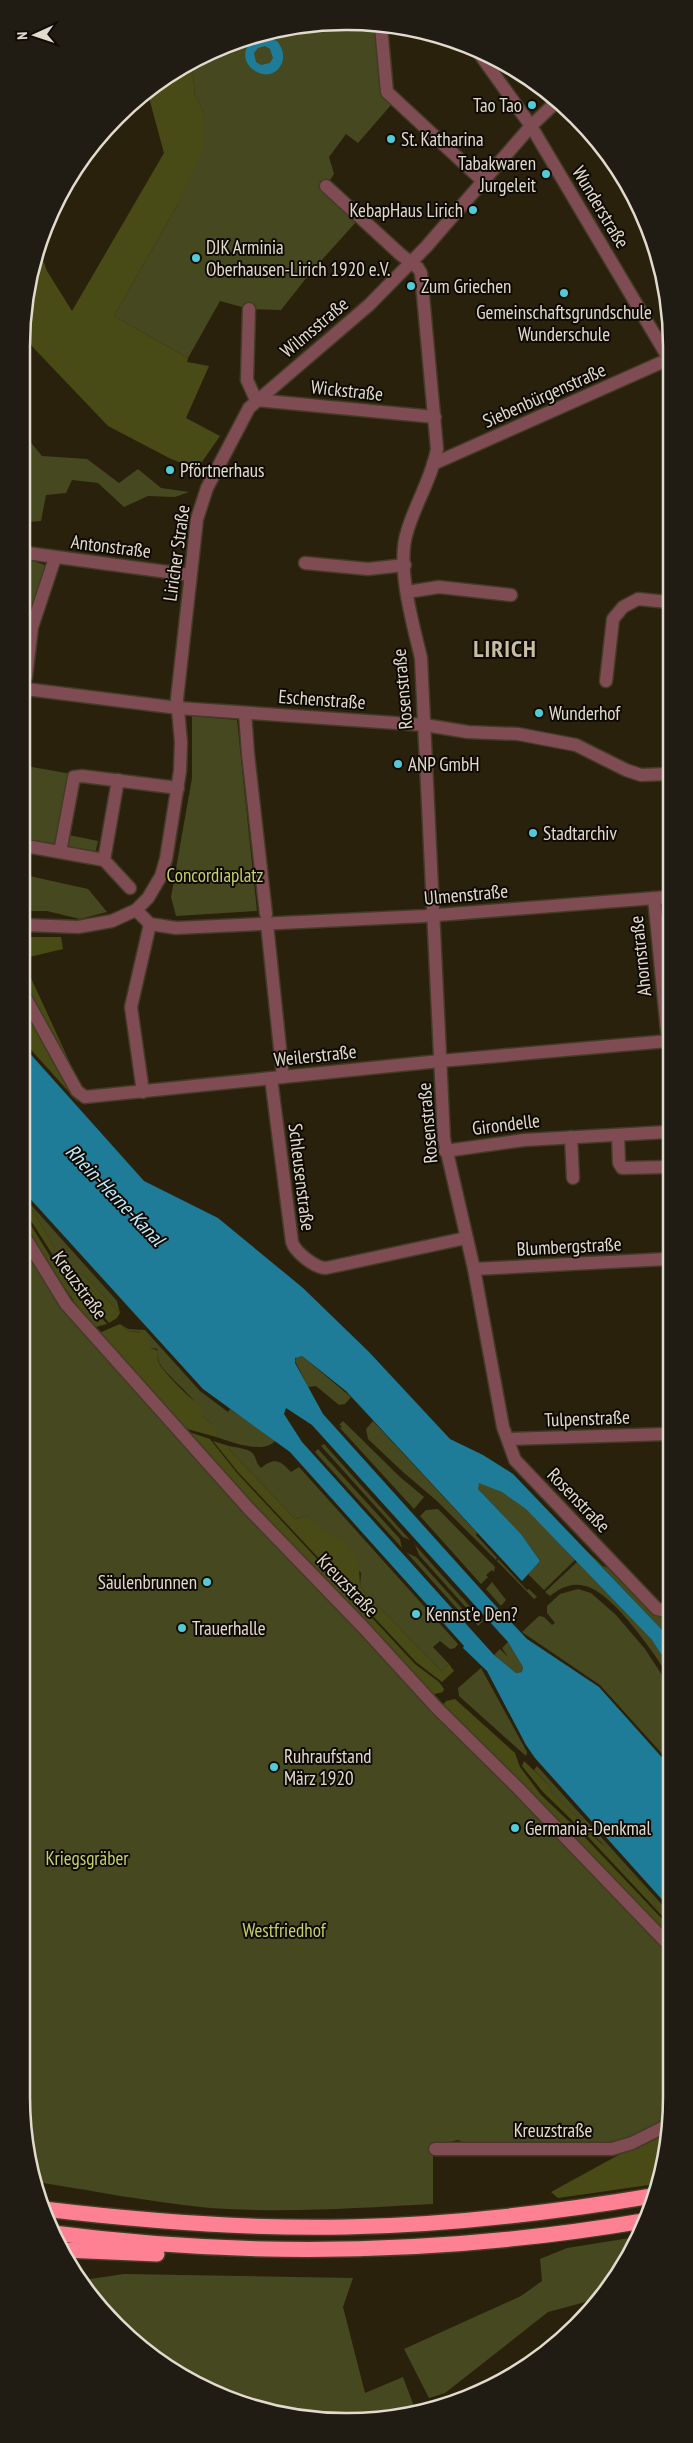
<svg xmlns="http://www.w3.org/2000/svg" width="693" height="2443" viewBox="0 0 693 2443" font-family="'PT Sans Narrow',sans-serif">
  <rect width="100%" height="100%" fill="#2a210c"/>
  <g fill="#46491f">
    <polygon points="377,27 382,93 391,105 358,143 346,134 329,157 334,174 326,186 327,196 356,222 311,272 281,310 249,309 220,301 188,358 114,316 178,204 204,113 195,95 192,65 283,28"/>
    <polygon points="27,438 42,456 87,459 119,483 138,469 161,488 189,492 175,497 148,496 124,507 98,483 72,480 66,493 46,495 41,521 28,522 27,532"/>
    <polygon points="27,559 45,565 26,634"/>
    <polygon points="192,716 237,720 257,911 176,916 171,897 192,778"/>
    <polygon points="26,766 72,774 64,834 98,841 95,855 26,841"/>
    <polygon points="25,875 88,889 107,912 80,919 47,911 25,911"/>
    <polygon points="24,1197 117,1301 120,1313 84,1275 73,1272 70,1274 53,1255 55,1248 33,1211 24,1201"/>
    <path d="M24,1242L44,1279L536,1809C537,1822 546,1831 558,1833L666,1946V2121L623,2143L469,2145L458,2140L433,2146V2204C356,2208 277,2214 200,2207C146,2201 92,2191 38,2182L21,2096Z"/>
    <path d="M120,1324L128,1329L145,1330L200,1391L228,1412L230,1409L276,1440C264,1455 232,1442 216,1437L218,1434L211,1423L202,1416C204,1404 167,1377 160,1364C157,1360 159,1354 157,1349L151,1348L140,1332L127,1331Z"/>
    <polygon points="302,1356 351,1397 345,1404 339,1405 316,1386 308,1387 295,1361 296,1357"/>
    <polygon points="343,1421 400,1477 424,1497 414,1509 340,1428 342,1426 339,1425"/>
    <polygon points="373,1421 477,1533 476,1535 497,1558 496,1560 437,1501 403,1472 368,1439 366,1429"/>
    <polygon points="324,1444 410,1540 403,1537 321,1446"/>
    <path d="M229,1446C237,1448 252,1448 255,1457C257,1462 257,1464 261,1468C274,1457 280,1460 291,1472L299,1467L458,1644L455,1648L450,1649L440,1641L433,1647L449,1664L441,1671L360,1587L361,1573L306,1516L295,1519L228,1448Z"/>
    <polygon points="318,1449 400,1539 402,1548 315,1452"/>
    <path d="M481,1482C520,1494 548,1531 575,1560L544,1590L528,1574L540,1561L521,1534L478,1489L477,1484Z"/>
    <polygon points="438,1509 495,1567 494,1572 492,1570 486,1575 488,1577 481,1584 420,1516 426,1510"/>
    <polygon points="415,1545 483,1621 478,1626 469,1611 419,1555"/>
    <polygon points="587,1551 603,1566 615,1570 667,1623 667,1635"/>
    <polygon points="407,1553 416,1557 466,1613 470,1623"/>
    <polygon points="498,1559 527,1590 529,1589 537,1597 534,1599 497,1561"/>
    <path d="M577,1562L652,1640L666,1662V1672C652,1650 611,1591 585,1586C571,1582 560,1588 550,1596L545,1592Z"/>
    <polygon points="492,1582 506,1600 501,1606 486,1589"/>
    <polygon points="578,1589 591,1593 616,1615 645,1649 666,1681 666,1758 600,1685 522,1632 539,1616 544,1617 552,1625 555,1623 547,1613 547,1606 560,1594"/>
    <polygon points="508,1642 523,1667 522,1672 516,1673 494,1655 500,1649 508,1657 502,1648"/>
    <polygon points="481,1668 527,1752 526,1756 459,1696 458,1688"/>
    <polygon points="537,1766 666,1909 666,1914 655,1906 651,1897 638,1879 626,1872 601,1842 584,1828 580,1820 552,1793 549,1785 534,1770"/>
    <polygon points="636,2237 628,2259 593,2300 548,2312 445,2393 429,2398 404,2349 521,2296 542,2281 540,2259 567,2248"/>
    <polygon points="124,2274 353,2278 343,2307 365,2393 403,2377 415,2409 325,2421 202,2388 102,2311 83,2280"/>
  </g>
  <g fill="#484b16">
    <polygon points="192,65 195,95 204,113 203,148 178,204 114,316 188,358 187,362 209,366 186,418 220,436 197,469 171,459 108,426 27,341 27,283 40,252 47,271 72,311 164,153 148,94 166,76"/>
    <polygon points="25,937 61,937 63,949 25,958"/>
    <polygon points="25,965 82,1089 77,1101 25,1043"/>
    <polygon points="24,1201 33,1211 55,1248 53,1255 24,1210"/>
    <polygon points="24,1214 53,1261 107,1324 96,1327 91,1326 24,1229"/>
    <polygon points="73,1272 84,1275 120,1313 117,1318 109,1323 70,1274"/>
    <path d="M120,1324L127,1331L144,1333L151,1348L158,1351C158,1354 157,1359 159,1363C162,1371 196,1405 204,1408L202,1416L216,1427L218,1434L216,1437L180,1427L99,1333Z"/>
    <polygon points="189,1432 210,1439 237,1473 415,1664 439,1682 444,1689 443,1692 430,1695 188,1438"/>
    <path d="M213,1441L229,1446L228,1448L295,1519L306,1516C334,1545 361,1534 360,1587L441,1671L449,1664L454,1671L442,1682L416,1662L238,1472Z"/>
    <polygon points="455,1699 515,1753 520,1767 541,1795 576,1828 666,1923 666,1938 443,1705 446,1701"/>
    <polygon points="524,1761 549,1785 552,1793 580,1820 584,1828 611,1852 626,1872 638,1879 652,1897 655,1906 666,1914 666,1920 578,1826 543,1792 522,1766"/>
    <polygon points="666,2129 666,2160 656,2184 558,2198 551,2192"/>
  </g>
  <g fill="#1e7c98" fill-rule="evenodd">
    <path d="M262,36L277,41C282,47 285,55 282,63C268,94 220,54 262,36ZM265,46L270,49L273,58L270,63L261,65L256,62L254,53L258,48Z"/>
    <path d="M25,1048L144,1181L218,1218L303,1288L369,1352L450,1439L483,1455L513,1474L667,1635L666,1662L652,1640L526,1509L502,1492L479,1483L478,1489L521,1534L540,1561L522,1581L346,1391L302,1356L295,1358V1363L323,1414L503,1614L512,1620L511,1622L527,1639L599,1687L666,1762V1904L535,1758L526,1745L487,1671L463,1648L464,1646L290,1452L203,1389L24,1192ZM286,1408L312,1425L508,1642L523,1667L522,1672L516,1673L494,1655L302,1442L284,1414Z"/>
  </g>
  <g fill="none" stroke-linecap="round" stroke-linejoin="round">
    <g stroke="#443b27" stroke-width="15">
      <g id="minor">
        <polyline points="381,27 387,92 484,182"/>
        <polyline points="479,53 531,126 669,359"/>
        <path d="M326,186L400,254L418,268L421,273L437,449C432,478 415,504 407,532C396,566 413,624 421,658L444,1139L474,1269L503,1427L515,1460L657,1609L667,1611"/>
        <polyline points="249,309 247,380 256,400"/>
        <polyline points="256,400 435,417"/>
        <polyline points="433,464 669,359"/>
        <polyline points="27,553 190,575"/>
        <polyline points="305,563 368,569 405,565"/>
        <polyline points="407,592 439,587 511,595"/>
        <polyline points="26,677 32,627 55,558"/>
        <polyline points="606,681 613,619 623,607 638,599 668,602"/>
        <polyline points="26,689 178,708 425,725 468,732 518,734 576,745 626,770 641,775 668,774"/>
        <polyline points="245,713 248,754 266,914"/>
        <polyline points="26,846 104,860 130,888"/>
        <polyline points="60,852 74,777 82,776 178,788"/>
        <polyline points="104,860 118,780"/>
        <polyline points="136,910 150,924 176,928 425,916 668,897"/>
        <polyline points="267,924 283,1077"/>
        <polyline points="25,925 78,927 112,921 136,910 148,898 161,876 166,859 180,771 181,742 177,699 197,519 207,488 249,408 369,305 426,247 531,126 555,103"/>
        <polyline points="25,997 77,1091 85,1097 440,1061 668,1041 654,898"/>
        <path d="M271,1078L292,1242C295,1252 315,1268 326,1268L466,1238"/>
        <polyline points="143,1092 131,1007 150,924"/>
        <polyline points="618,1135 619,1163 622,1168 665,1167"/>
        <polyline points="571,1137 573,1178"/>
        <polyline points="445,1151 524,1140 667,1132"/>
        <polyline points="24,1236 66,1304 249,1509 363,1627 436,1707 518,1788 666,1942"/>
        <polyline points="474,1269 667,1259"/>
        <polyline points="508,1439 667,1434"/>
        <polyline points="435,2149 612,2149 632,2143 666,2126"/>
      </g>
    </g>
    <g stroke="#443b27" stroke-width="18">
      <g id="highway">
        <path d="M44,2209C144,2221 245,2229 346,2227C449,2225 551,2213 652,2196"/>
        <path d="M53,2233C248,2258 449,2254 643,2221"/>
        <polyline points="64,2250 157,2254"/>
      </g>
    </g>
    <use href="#minor" stroke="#7e4c52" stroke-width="12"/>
    <use href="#highway" stroke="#fe8193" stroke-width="15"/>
  </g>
  <g fill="#52cbd9" stroke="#0f0b04" stroke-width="2">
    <circle cx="532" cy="105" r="5"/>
    <circle cx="391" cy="139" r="5"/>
    <circle cx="546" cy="174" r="5"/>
    <circle cx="473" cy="210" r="5"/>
    <circle cx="196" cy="258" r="5"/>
    <circle cx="411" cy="286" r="5"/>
    <circle cx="564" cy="293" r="5"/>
    <circle cx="170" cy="470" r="5"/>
    <circle cx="539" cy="713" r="5"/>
    <circle cx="398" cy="764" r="5"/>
    <circle cx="533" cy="833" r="5"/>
    <circle cx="207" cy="1582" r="5"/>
    <circle cx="416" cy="1614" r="5"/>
    <circle cx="182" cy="1628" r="5"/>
    <circle cx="274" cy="1767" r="5"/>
    <circle cx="515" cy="1828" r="5"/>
  </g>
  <g text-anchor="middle" stroke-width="4" stroke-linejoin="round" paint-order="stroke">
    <g font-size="19" fill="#e1dbce" stroke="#0f0b04" text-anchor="start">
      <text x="522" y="112" text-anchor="end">Tao Tao</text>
      <text x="401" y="146">St. Katharina</text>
      <text x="536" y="170" text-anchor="end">Tabakwaren<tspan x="536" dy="22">Jurgeleit</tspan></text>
      <text x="463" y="217" text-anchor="end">KebapHaus Lirich</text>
      <text x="206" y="254">DJK Arminia<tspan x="206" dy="22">Oberhausen-Lirich 1920 e.V.</tspan></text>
      <text x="421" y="293">Zum Griechen</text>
      <text x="564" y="319" text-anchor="middle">Gemeinschaftsgrundschule<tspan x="564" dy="22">Wunderschule</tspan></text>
      <text x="180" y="477">Pförtnerhaus</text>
      <text x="549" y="720">Wunderhof</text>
      <text x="408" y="771">ANP GmbH</text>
      <text x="543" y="840">Stadtarchiv</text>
      <text x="197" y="1589" text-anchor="end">Säulenbrunnen</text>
      <text x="426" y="1621">Kennst'e Den?</text>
      <text x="192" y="1635">Trauerhalle</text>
      <text x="284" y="1763">Ruhraufstand<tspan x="284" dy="22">März 1920</tspan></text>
      <text x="525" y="1835">Germania-Denkmal</text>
    </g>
    <g font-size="19" fill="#e1dbce" stroke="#0f0b04">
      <text transform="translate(601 207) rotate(59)" y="7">Wunderstraße</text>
      <text transform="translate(314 327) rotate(-40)" y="7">Wilmsstraße</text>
      <text transform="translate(347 390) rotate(6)" y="7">Wickstraße</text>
      <text transform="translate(544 395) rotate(-24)" y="7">Siebenbürgenstraße</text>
      <text transform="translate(111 546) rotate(7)" y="7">Antonstraße</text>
      <text transform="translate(176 553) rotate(-82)" y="7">Liricher Straße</text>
      <text transform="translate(402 689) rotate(-95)" y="7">Rosenstraße</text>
      <text transform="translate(322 699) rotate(4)" y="7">Eschenstraße</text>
      <text transform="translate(466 894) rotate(-5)" y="7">Ulmenstraße</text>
      <text transform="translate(640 956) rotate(-96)" y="7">Ahornstraße</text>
      <text transform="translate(315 1055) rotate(-6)" y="7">Weilerstraße</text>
      <text transform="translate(427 1123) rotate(-95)" y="7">Rosenstraße</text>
      <text transform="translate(506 1124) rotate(-7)" y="7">Girondelle</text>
      <text transform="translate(302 1177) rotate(83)" y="7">Schleusenstraße</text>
      <text transform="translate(569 1246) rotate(-3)" y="7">Blumbergstraße</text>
      <text transform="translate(80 1285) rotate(54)" y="7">Kreuzstraße</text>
      <text transform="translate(587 1418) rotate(-2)" y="7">Tulpenstraße</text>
      <text transform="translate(579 1500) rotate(46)" y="7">Rosenstraße</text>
      <text transform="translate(348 1585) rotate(46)" y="7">Kreuzstraße</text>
      <text x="553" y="2137">Kreuzstraße</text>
    </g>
    <g font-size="19" fill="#c7d06e" stroke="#0f0b04">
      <text x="215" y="882">Concordiaplatz</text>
      <text x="87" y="1865">Kriegsgräber</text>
      <text x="284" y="1937">Westfriedhof</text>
    </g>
    <g font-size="20" font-style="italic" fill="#c0eafa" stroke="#0f0b04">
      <text transform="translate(115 1195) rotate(46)" y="7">Rhein-Herne-Kanal</text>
    </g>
    <g font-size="24" font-weight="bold" letter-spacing="1" fill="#c9bea4" stroke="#0f0b04">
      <text x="505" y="657">LIRICH</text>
    </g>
  </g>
  <path d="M0 0H693V2443H0ZM346 30H347A316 316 0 0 1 663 346V2097A316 316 0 0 1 347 2413H346A316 316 0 0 1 30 2097V346A316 316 0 0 1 346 30Z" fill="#201c14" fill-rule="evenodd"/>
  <path fill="none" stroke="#e1dbce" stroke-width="2.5" d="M346 30H347A316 316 0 0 1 663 346V2097A316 316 0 0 1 347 2413H346A316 316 0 0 1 30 2097V346A316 316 0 0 1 346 30Z"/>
  <g transform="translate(35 35) rotate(267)" stroke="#0f0b04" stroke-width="4" paint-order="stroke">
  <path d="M0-4L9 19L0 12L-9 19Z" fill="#e1dbce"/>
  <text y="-8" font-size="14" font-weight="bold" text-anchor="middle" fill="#e1dbce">N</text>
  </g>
</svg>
